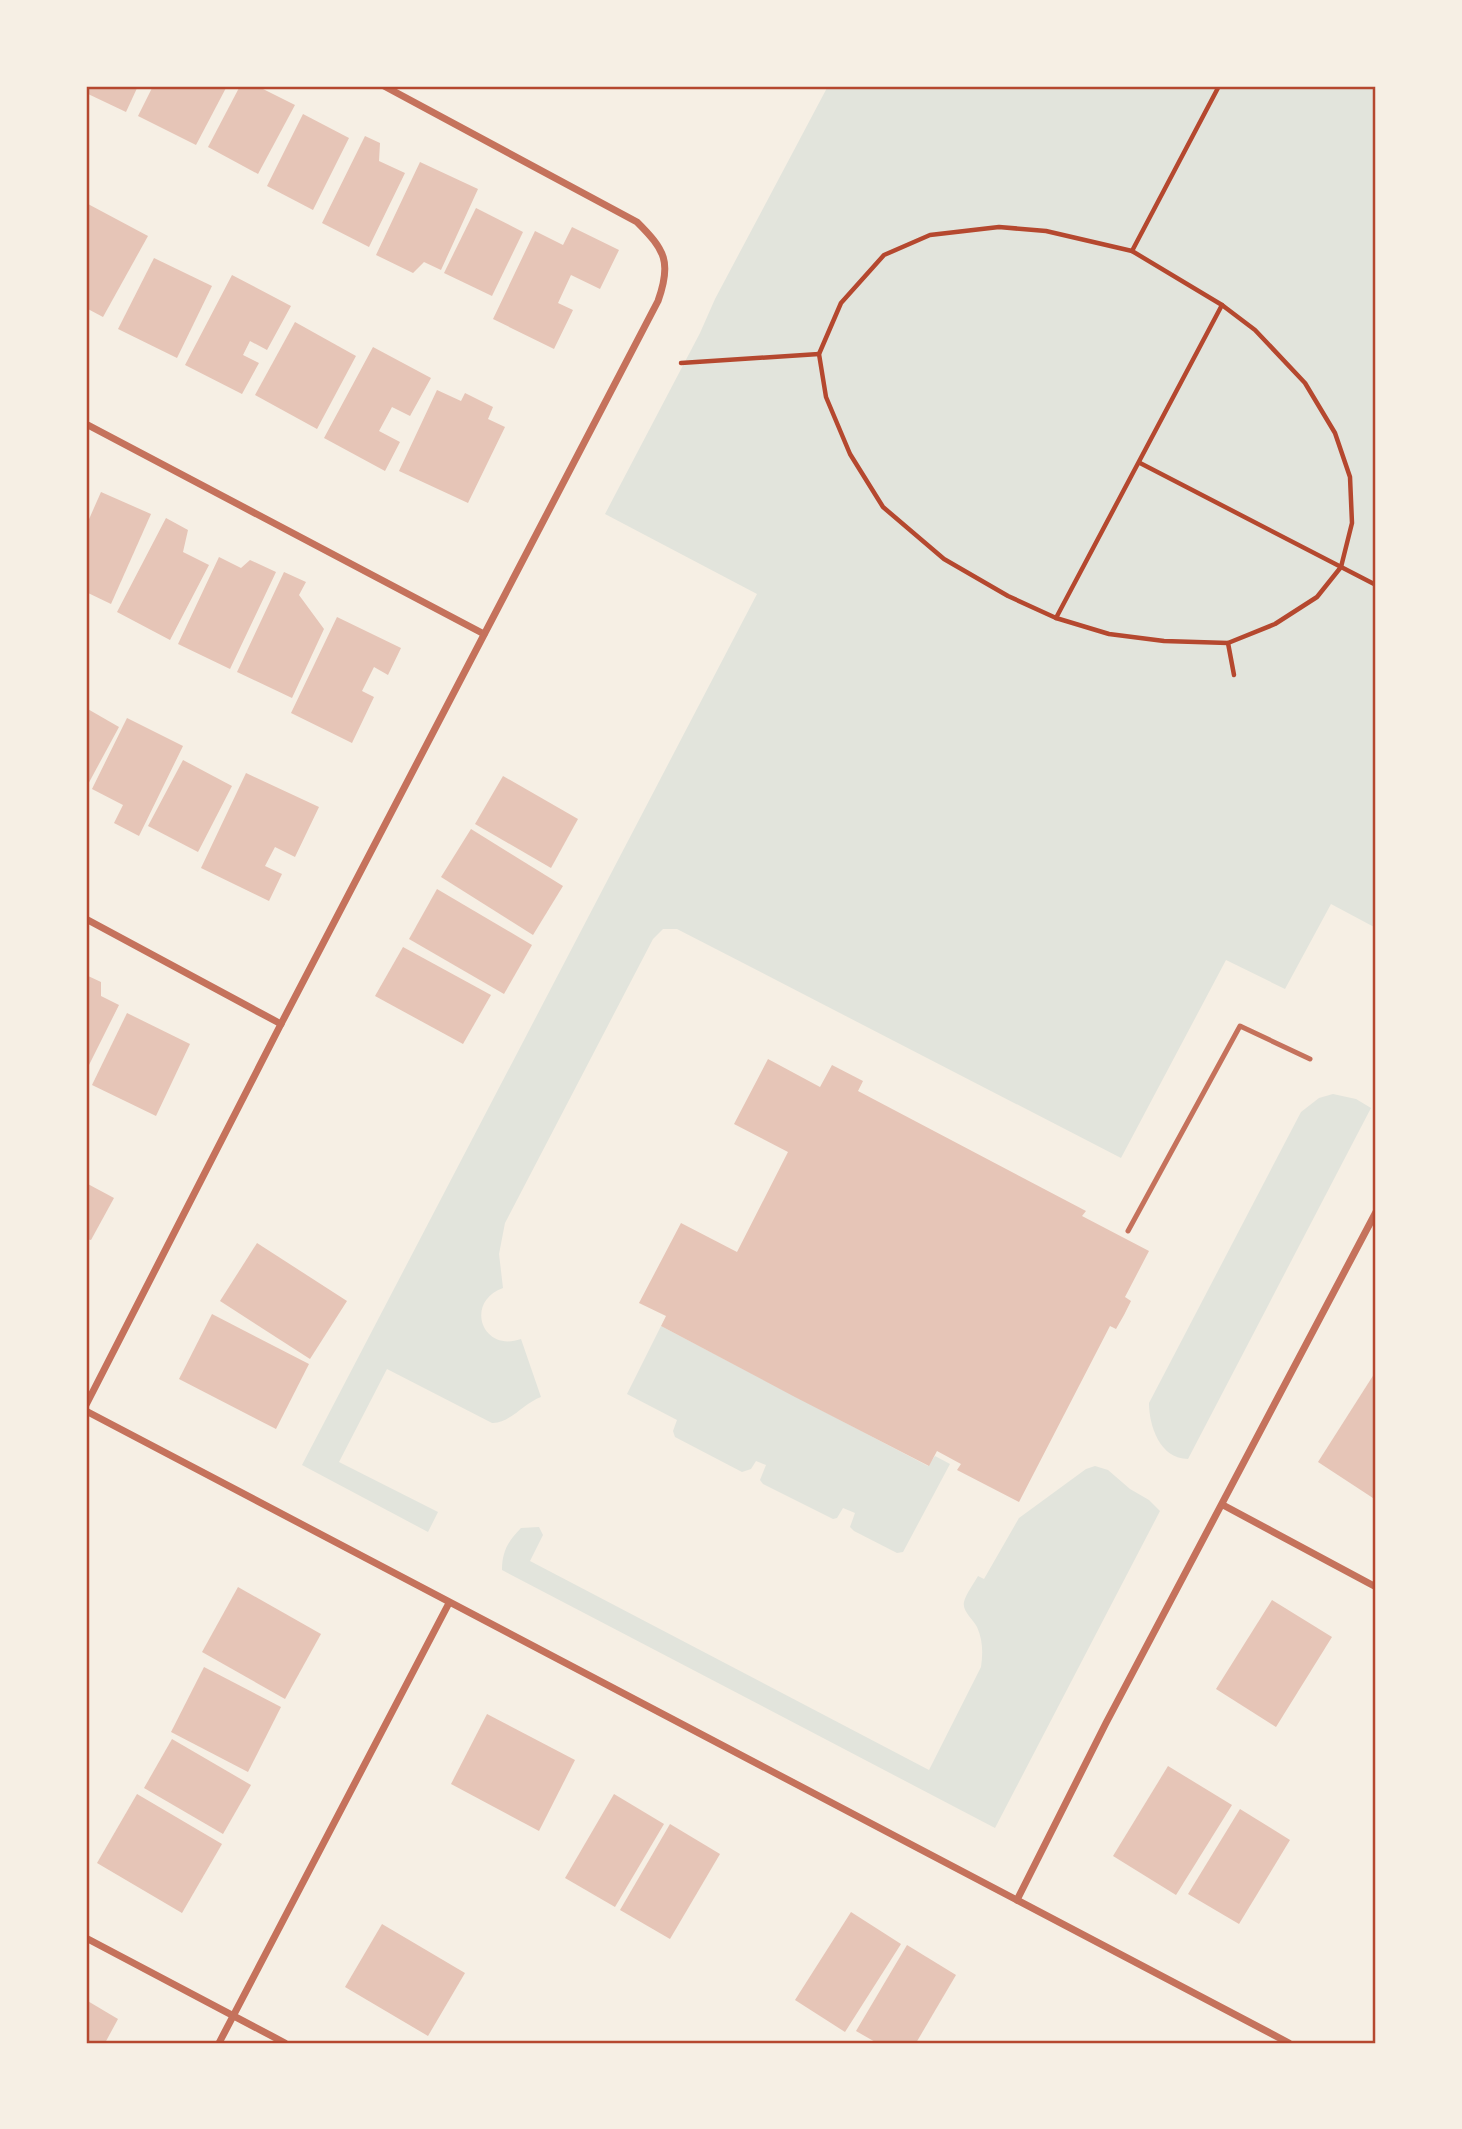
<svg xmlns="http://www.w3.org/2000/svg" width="1462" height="2129" viewBox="0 0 1462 2129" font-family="'IBM Plex Sans',sans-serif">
  <rect width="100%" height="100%" fill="#f6efe4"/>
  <g fill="#e2e4dc">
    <path d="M828,86H1368L1376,90V928L1331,904L1285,989L1226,960L1121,1158L677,929H663L653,939L505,1223L499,1254L503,1288C464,1302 482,1353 521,1339L541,1397C524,1403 509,1424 492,1423L387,1369L339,1462L438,1512L428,1532L302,1465L757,594L605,514L700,333L715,299Z"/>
    <path d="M1333,1094L1356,1099L1371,1108L1188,1459C1160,1459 1149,1426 1149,1403L1301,1112L1319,1098Z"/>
    <polygon points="661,1326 928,1466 935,1456 950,1464 903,1552 897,1553 854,1531 850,1527 855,1513 843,1508 837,1518 833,1519 763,1484 760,1480 766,1465 756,1461 751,1469 742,1472 675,1437 673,1431 677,1420 627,1394"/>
    <path d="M1095,1466L1108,1470L1130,1489L1149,1500L1160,1511L995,1828L502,1570C502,1552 508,1541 521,1528L539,1527L543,1535L530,1561L929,1770L981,1667C983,1653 983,1640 977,1627C973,1619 962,1611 964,1602C966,1594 974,1583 978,1576L984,1579L1019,1518L1086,1469Z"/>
  </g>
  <g fill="#e6c5b7">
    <polygon points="86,86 138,86 126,112 86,93"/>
    <polygon points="153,86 227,86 196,145 138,116"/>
    <polygon points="240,86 257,86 295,105 258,174 208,147"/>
    <polygon points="303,114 349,138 313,210 267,186"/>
    <polygon points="365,136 380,143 379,161 405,173 369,247 322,223"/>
    <polygon points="420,162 478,189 441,270 424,262 413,273 376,255"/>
    <polygon points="88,204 148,236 103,317 86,308 86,209"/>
    <polygon points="476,208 523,232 492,296 444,273"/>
    <polygon points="572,227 619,250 600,289 571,275 558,303 573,310 554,349 493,319 535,231 563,245"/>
    <polygon points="154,258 212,286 177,358 118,329"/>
    <polygon points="232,275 291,306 267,350 250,341 243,355 259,363 242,394 185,365"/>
    <polygon points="295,322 356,356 317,429 255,395"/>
    <polygon points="373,347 431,378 410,416 392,407 379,431 400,442 385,471 324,438"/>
    <polygon points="437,390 461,401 465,393 493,407 488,419 505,427 468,503 399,471"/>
    <polygon points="101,492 151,514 111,604 86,592 86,526"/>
    <polygon points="166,518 188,530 183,552 209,565 170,640 117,612"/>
    <polygon points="219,557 241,568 250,560 276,572 230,669 178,644"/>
    <polygon points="284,572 306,582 299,595 324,629 292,698 237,672"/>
    <polygon points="337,617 401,648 388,675 374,667 362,691 374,697 352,743 291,713"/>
    <polygon points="86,708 119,727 86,788"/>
    <polygon points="127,718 183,746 139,836 114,823 123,805 92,789"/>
    <polygon points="183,760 232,786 198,852 148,826"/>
    <polygon points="246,773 319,807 295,857 275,847 265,866 282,874 269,901 201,868"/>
    <polygon points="503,776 578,819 551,868 475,824"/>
    <polygon points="471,829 563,886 533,935 441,877"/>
    <polygon points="437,889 532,945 504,994 409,939"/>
    <polygon points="403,947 491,995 463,1044 375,996"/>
    <polygon points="86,975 101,982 101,996 119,1005 86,1071"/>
    <polygon points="127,1013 190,1044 156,1116 92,1085"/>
    <polygon points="768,1059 820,1087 832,1065 863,1081 858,1091 1086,1211 1082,1216 1149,1251 1125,1297 1131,1301 1124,1315 1116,1329 1110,1326 1019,1502 957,1470 961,1464 937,1451 929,1466 793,1396 661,1326 666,1316 639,1303 681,1223 737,1252 788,1152 734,1124"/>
    <polygon points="86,1183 114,1198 91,1240 86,1239"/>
    <polygon points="257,1243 347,1301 310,1359 220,1301"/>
    <polygon points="212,1314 309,1364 276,1429 179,1379"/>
    <polygon points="1376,1371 1376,1500 1318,1462"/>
    <polygon points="238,1587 321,1634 285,1699 202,1652"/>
    <polygon points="1272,1600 1332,1637 1276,1727 1216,1689"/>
    <polygon points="204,1667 281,1707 248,1772 171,1732"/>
    <polygon points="487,1714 575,1760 539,1831 451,1784"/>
    <polygon points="172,1739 251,1785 223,1834 144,1788"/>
    <polygon points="1168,1766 1232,1805 1176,1895 1113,1856"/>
    <polygon points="137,1794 222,1844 182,1913 97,1863"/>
    <polygon points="614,1794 664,1824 615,1907 565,1878"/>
    <polygon points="1240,1809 1290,1840 1239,1924 1188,1894"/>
    <polygon points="670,1824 720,1854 670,1939 620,1910"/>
    <polygon points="851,1912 901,1944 845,2032 795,2000"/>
    <polygon points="382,1924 465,1973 428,2036 345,1987"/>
    <polygon points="907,1945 956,1975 916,2043 877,2043 856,2031"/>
    <polygon points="86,2000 118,2019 105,2043 86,2043"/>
  </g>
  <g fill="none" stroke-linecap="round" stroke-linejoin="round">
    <g stroke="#b5482f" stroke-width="4.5">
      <polygon points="999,227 1046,231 1132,251 1222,305 1255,330 1305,383 1335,433 1350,477 1352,523 1341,567 1317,597 1275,624 1228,643 1164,641 1109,634 1056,618 1008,596 944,559 883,507 850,454 826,397 819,354 841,303 884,255 930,235"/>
      <polyline points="1132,251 1219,86"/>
      <polyline points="681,363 819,354"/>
      <polyline points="1140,463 1376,585"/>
      <polyline points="1056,618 1222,305"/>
      <polyline points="1228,643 1234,675"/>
    </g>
    <polyline stroke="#c5725c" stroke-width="5" points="1128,1231 1240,1026 1310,1059"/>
    <g stroke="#c5725c" stroke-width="7">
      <polyline points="86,424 484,634"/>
      <polyline points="86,919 281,1024"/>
      <path d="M86,1405L281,1024L658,301C672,262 665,250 637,222L384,86"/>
      <polyline points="86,1411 1289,2043"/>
      <polyline points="1223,1505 1376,1587"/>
      <polyline points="1017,1900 1106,1723 1376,1212"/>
      <polyline points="86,1938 285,2043"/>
      <polyline points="219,2043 449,1603"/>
    </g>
  </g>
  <rect width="1462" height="2129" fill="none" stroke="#f6efe4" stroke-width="175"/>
  <rect x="88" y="88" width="1286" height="1954" fill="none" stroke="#b5482f" stroke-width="2.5"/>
</svg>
